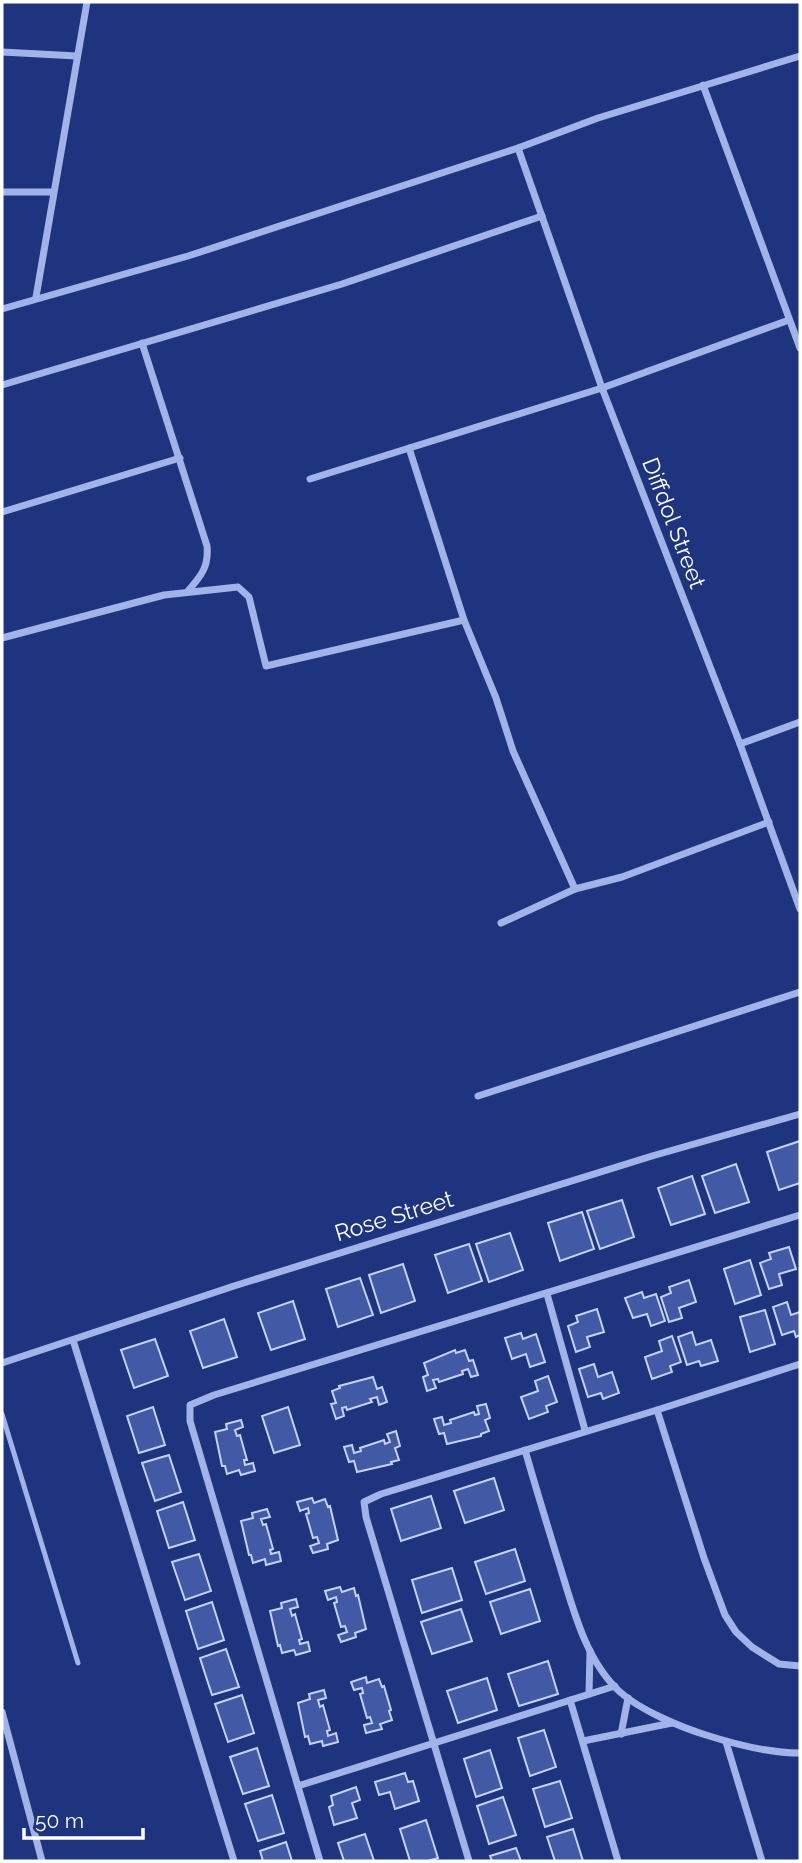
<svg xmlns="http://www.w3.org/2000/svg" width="802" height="1863" viewBox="0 0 802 1863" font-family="Raleway,sans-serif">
  <rect width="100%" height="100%" fill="#1e347e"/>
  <g fill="#425aa6" stroke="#c5d1f6" stroke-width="2">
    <polygon points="800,1141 800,1183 779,1190 767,1152"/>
    <polygon points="736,1164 749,1202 715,1213 702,1176"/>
    <polygon points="692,1176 705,1214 671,1225 658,1188"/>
    <polygon points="622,1200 634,1237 600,1249 587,1211"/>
    <polygon points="582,1212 594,1249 560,1261 548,1223"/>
    <polygon points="510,1233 523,1270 489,1282 476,1244"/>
    <polygon points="469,1244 482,1281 448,1293 435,1255"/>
    <polygon points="789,1247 796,1269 779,1274 782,1285 769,1289 760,1263 771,1259 769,1253"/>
    <polygon points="750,1260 761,1295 735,1304 724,1269"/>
    <polygon points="403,1264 415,1301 381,1313 369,1275"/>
    <polygon points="360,1278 373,1315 338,1327 326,1289"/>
    <polygon points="689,1280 696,1302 679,1308 682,1318 669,1322 661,1297 671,1293 669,1287"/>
    <polygon points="642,1292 644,1298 656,1294 665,1321 651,1326 647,1314 633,1318 625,1298"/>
    <polygon points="293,1301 305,1339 271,1350 258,1313"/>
    <polygon points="787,1302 791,1315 800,1312 800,1335 796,1337 794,1331 782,1335 773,1307"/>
    <polygon points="597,1309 604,1332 587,1337 590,1347 576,1352 568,1326 578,1322 576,1316"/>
    <polygon points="765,1310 775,1344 750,1352 740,1317"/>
    <polygon points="224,1319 237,1357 203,1368 190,1331"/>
    <polygon points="692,1332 696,1345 711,1340 718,1361 701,1366 699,1361 687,1365 678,1337"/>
    <polygon points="521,1333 523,1339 536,1334 545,1362 530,1367 526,1354 512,1359 505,1338"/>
    <polygon points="672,1336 681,1362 670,1366 672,1372 652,1379 645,1357 662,1351 659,1341"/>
    <polygon points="155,1339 168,1376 134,1388 121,1350"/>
    <polygon points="455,1350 456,1353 465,1350 469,1361 473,1360 478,1375 471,1377 468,1369 462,1371 463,1374 439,1382 438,1379 433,1380 436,1388 427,1391 423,1377 428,1375 424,1363"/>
    <polygon points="594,1364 598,1377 612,1372 619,1393 603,1399 601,1393 588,1397 579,1369"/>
    <polygon points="548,1376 557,1402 546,1406 548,1412 529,1419 521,1397 538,1391 535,1381"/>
    <polygon points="373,1377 377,1389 382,1387 387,1402 379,1405 377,1397 370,1399 372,1402 347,1410 346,1407 342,1408 344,1416 336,1419 331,1404 336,1403 332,1391 340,1388 339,1386"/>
    <polygon points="486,1404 490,1418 485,1420 489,1431 481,1434 481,1436 447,1444 444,1433 439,1434 434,1419 442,1417 444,1425 451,1423 450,1420 474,1412 475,1415 479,1414 477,1406"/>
    <polygon points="153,1407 165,1445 139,1453 127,1416"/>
    <polygon points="288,1407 300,1445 274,1453 262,1416"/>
    <polygon points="241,1420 243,1427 235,1430 237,1436 240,1435 247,1460 244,1460 245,1465 253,1463 255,1471 241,1475 239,1470 227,1474 225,1466 222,1466 215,1432 227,1429 226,1424"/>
    <polygon points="396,1431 400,1446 395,1448 399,1460 391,1462 392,1464 357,1472 354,1461 349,1462 344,1447 352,1445 354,1453 361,1451 360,1448 384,1440 385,1444 390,1442 387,1434"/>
    <polygon points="169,1455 181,1492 155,1501 142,1463"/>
    <polygon points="494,1478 504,1510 465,1523 454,1491"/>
    <polygon points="431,1496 441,1528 401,1541 391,1509"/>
    <polygon points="312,1498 314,1503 325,1499 328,1507 330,1506 338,1540 327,1544 328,1549 313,1553 310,1546 319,1543 317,1537 313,1538 306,1514 309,1513 308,1508 300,1511 297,1502"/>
    <polygon points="183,1502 195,1540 169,1548 157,1511"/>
    <polygon points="267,1509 270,1517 261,1519 263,1525 266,1524 273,1549 270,1550 271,1554 279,1552 281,1561 266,1565 265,1559 253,1563 251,1555 249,1555 241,1521 253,1518 252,1513"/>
    <polygon points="515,1549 525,1581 486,1594 475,1562"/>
    <polygon points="199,1554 211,1591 185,1600 172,1562"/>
    <polygon points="452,1568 462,1600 422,1613 412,1580"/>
    <polygon points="340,1587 342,1592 354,1588 356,1596 358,1595 366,1629 355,1633 356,1637 341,1642 338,1635 347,1632 345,1626 341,1627 334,1603 337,1602 336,1597 328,1600 325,1591"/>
    <polygon points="530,1589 540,1621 501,1634 490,1602"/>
    <polygon points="296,1599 298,1607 290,1609 292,1616 295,1614 302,1639 299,1640 300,1644 308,1642 310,1651 296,1655 294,1650 282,1653 280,1645 278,1646 270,1611 282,1608 281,1603"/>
    <polygon points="212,1602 224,1640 198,1649 186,1611"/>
    <polygon points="461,1609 472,1641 432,1654 421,1622"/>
    <polygon points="226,1649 239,1687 212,1695 200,1658"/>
    <polygon points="548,1661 558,1694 519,1706 508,1674"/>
    <polygon points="366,1677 367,1683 379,1679 382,1687 384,1686 391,1710 389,1711 392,1720 380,1724 382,1729 366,1733 364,1725 372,1723 370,1717 367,1718 360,1694 363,1693 362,1688 354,1690 351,1682"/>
    <polygon points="487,1678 497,1710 458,1723 447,1691"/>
    <polygon points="324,1690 326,1698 318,1700 320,1707 323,1705 330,1730 327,1731 328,1736 336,1733 338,1742 323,1746 322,1741 310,1744 308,1736 305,1737 298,1703 310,1699 309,1694"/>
    <polygon points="242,1695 254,1733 228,1742 215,1704"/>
    <polygon points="544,1730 556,1767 530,1776 518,1738"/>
    <polygon points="257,1748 269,1786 243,1794 230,1757"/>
    <polygon points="490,1750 502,1788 476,1797 464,1759"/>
    <polygon points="405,1773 408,1782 413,1781 419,1801 395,1809 390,1792 379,1795 375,1782"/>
    <polygon points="560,1781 572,1818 545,1827 533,1789"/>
    <polygon points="356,1787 360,1800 352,1803 357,1818 334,1825 329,1807 333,1805 331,1796"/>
    <polygon points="272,1795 284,1833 258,1841 245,1804"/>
    <polygon points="503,1797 516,1835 489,1844 477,1806"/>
    <polygon points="426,1820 438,1858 428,1861 410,1861 400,1829"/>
    <polygon points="573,1829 583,1861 555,1861 547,1837"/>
    <polygon points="365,1834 374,1861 344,1861 338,1843"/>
    <polygon points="286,1842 292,1861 263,1861 260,1851"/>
    <polygon points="516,1848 521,1861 492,1861 490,1856"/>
  </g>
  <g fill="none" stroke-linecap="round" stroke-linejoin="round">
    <polyline stroke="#a1b3e8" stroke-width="5" points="2,1414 78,1663"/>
    <g stroke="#a1b3e8" stroke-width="7">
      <polyline points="2,52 77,56"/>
      <polyline points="703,85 800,348"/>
      <polyline points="518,148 602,388 740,744 800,909"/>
      <polyline points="2,192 53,192"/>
      <polyline points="36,297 87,2"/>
      <polyline points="2,309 188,256 518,148 598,118 800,56"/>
      <path d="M142,343L207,546C209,567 201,576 188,591"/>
      <polyline points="2,385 342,284 542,216"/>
      <polyline points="409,448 464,620 496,698 513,751 575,889"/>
      <polyline points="310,479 602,388 789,320"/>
      <polyline points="2,512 180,458"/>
      <polyline points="2,638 164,595 238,587 249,597 266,666 464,620"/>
      <polyline points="740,744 800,722"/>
      <polyline points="501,923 575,889 622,877 769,822"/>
      <polyline points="478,1096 800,992"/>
      <polyline points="547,1294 585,1430"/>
      <polyline points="73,1340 234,1861"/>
      <polyline points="2,1363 234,1286 652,1156 800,1114"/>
      <polyline points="657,1410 704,1558 725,1615 736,1632 752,1647 779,1664 800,1666"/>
      <path d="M525,1450C535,1485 546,1521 557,1557C572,1603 583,1658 620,1692C640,1710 680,1727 706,1735C737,1745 768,1753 800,1753"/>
      <polyline points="589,1694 590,1651"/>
      <polyline points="570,1700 618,1861"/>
      <polyline points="2,1712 42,1861"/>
      <polyline points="621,1734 628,1698"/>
      <polyline points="583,1741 672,1723"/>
      <polyline points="726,1742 762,1861"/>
      <polyline points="298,1786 615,1686"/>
      <polyline points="320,1861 190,1421 190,1405 214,1395 800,1215"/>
      <polyline points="469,1861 366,1517 364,1502 381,1494 657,1410 800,1364"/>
    </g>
  </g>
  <g text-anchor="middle" stroke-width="5" stroke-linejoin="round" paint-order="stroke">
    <g font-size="23" fill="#fff" stroke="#1e347e">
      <text transform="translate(674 523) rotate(69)" y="8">Diffdol Street</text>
      <text transform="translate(394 1216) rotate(-17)" y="8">Rose Street</text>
    </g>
  </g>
  <rect width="802" height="1863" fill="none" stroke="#ffffff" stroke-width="7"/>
  <path d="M24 1828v10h119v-10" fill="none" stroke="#ffffff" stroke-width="3.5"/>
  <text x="35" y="1828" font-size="21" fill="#ffffff" stroke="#1e347e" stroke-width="5" paint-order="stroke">50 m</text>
</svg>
